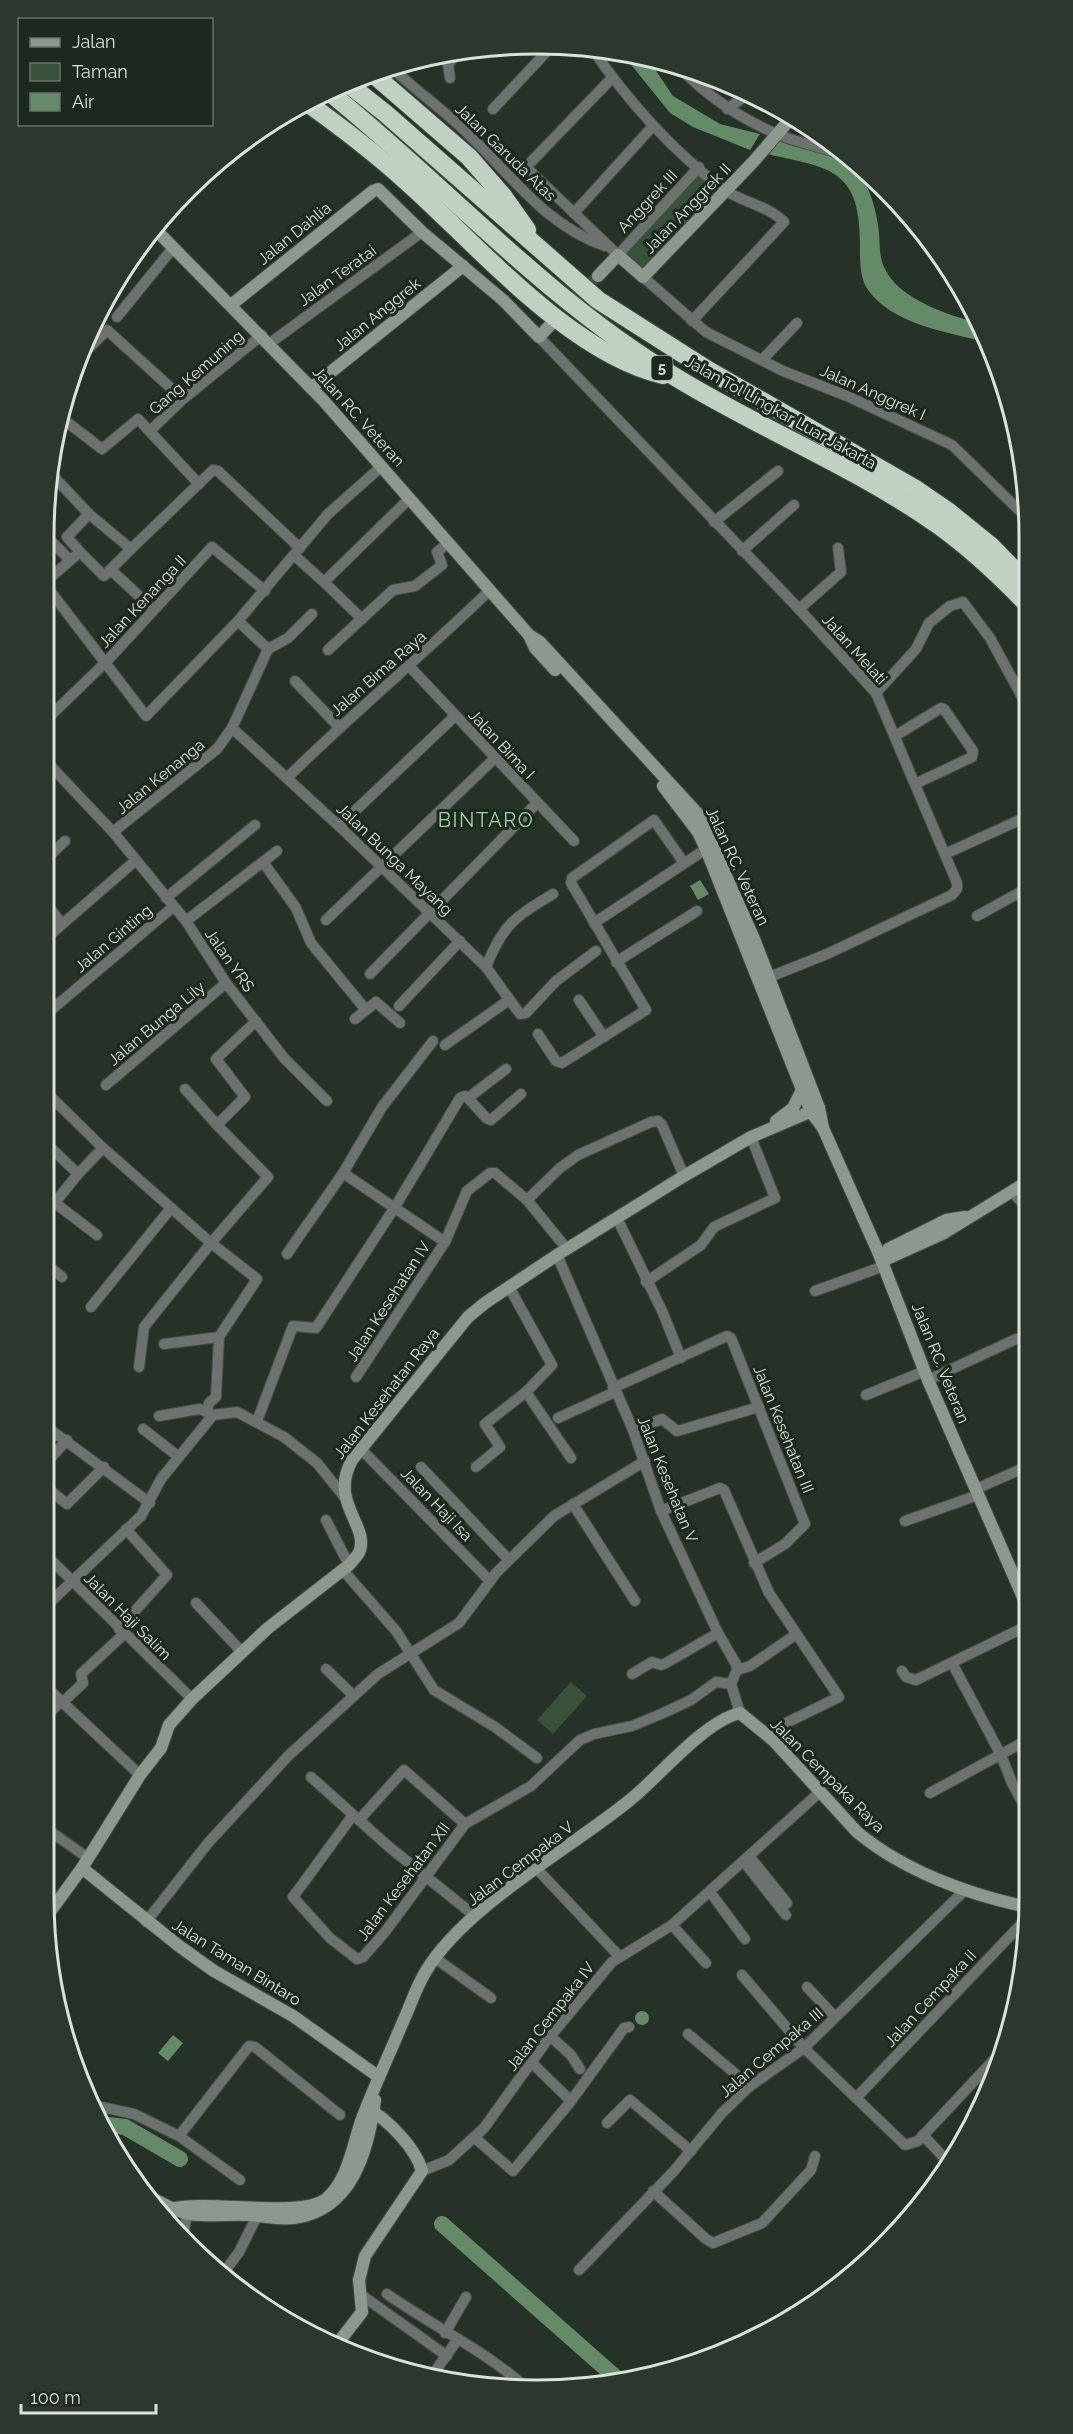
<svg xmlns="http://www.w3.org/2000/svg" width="1073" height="2434" viewBox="0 0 1073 2434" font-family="Raleway,sans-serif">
  <rect width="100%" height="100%" fill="#263227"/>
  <g fill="#38513a">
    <polygon points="697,172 720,193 644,275 621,254"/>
    <polygon points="571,1682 587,1696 553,1734 537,1720"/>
  </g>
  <g fill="#648a67">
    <polygon points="621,52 648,59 673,96 720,124 760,134 750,150 693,127 670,113"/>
    <path d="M775,138C797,145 830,149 849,163C868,177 877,210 879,233C880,245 879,258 885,269C899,299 948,315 978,323L989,343C949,332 890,325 866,287C859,274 860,255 860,242C860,165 825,168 763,153Z"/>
    <polygon points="700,880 709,894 698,900 690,886"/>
    <circle cx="642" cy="2018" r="7"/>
    <polygon points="173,2035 183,2043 168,2061 158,2053"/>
  </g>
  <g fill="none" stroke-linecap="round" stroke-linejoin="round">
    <g stroke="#648a67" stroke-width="16">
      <polyline points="100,2124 125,2127 180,2159"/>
      <polyline points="442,2224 621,2382"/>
    </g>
    <polyline stroke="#414c42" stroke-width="12" stroke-dasharray="12 6" stroke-linecap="butt" points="552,323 598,276"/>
    <g stroke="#434e44" stroke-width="12">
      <g id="street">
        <path d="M591,47C627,100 672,150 723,189C741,202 769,206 784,222L692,321"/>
        <path d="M678,66C707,96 739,118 777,134C797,143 820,146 840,154"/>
        <path d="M391,67C414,89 441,108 464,130C509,172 544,225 605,246"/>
        <polyline points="450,78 448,65 457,52"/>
        <polyline points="612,78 528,165 528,169 618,255 699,167"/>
        <polyline points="493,109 552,46"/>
        <polyline points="727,109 747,95"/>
        <polyline points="574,213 653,126"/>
        <polyline points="909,219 936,251"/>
        <polyline points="643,277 706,332 783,371 847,396 952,445 1025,516"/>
        <polyline points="117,317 173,248"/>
        <polyline points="539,337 799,609 876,693 957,883 957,889 952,895 827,954 762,980"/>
        <polyline points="270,343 422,232"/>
        <polyline points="79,358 107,330 183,399"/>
        <polyline points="762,360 797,323"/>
        <polyline points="63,419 102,449 138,419 199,484"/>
        <polyline points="150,431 183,399 262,335"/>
        <polyline points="53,476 89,514"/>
        <polyline points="714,522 778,471"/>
        <polyline points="44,534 70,560"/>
        <polyline points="742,551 794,505"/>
        <polyline points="80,552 104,576 131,549"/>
        <polyline points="295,556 324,582"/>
        <polyline points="111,570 154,610"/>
        <polyline points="44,583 146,716 238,621 328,514 382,466"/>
        <polyline points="44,583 80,552 67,537 89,514 131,549 213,470 218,471 300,548"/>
        <polyline points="799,609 841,572 838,548"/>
        <polyline points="362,619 324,582 410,498"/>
        <polyline points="268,649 288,638 312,614"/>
        <polyline points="328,650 393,590 415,586 442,565 437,552 448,543"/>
        <polyline points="410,667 574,841"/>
        <polyline points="295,681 339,727"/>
        <polyline points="876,693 916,649 929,623 950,606 963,602 990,638 1026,704"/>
        <polyline points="44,722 106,662 212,547 265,591"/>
        <polyline points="232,728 339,826 486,967 520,1014 526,1013 556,981 596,951"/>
        <polyline points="895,736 941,708 944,709 973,751 972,757 915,784"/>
        <polyline points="44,759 113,832 186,921 226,983 284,1058 327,1101"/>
        <path d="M287,778C353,713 423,655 489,591"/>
        <polyline points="339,826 455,716"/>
        <polyline points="113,832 217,749 232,728 268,649 238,621"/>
        <polyline points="945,854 1026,817"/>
        <polyline points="44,861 65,841"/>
        <polyline points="263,862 296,908 311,943 366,1010"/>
        <polyline points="166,898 255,825"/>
        <polyline points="44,901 62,924"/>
        <polyline points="977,916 1026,889"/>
        <polyline points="326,920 494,759"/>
        <polyline points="186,921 277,851"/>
        <polyline points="594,923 706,849"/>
        <polyline points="44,940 135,861"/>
        <polyline points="616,962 697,911"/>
        <path d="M486,967C503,924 515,917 553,894"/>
        <polyline points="370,974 537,803"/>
        <polyline points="579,1000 604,1037"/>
        <polyline points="399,1006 460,941"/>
        <polyline points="44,1016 173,907"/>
        <polyline points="355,1019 376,1002 400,1023"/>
        <polyline points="538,1034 556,1061 562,1063 646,1010 571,883 572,878 654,820 684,863"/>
        <polyline points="445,1045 509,1000"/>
        <polyline points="106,1085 226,983"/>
        <polyline points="185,1089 217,1125"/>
        <polyline points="51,1097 103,1148 211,1243 268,1177 217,1125 245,1097 216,1059 256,1021"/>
        <polyline points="468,1098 486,1118 491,1120 521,1094"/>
        <polyline points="468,1098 506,1069"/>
        <polyline points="44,1141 78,1174 103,1148"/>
        <polyline points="343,1173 445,1242"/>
        <polyline points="1012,1191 1027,1209"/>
        <polyline points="527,1200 560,1168 578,1155 651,1122 658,1121 662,1125 684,1176"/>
        <polyline points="55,1203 97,1235"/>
        <polyline points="44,1216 78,1174"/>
        <polyline points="618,1220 663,1313 681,1358"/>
        <polyline points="287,1254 343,1173 382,1107 433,1041"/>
        <polyline points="557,1255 633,1430 661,1511 718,1633 736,1664 737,1670 731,1684 740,1713"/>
        <polyline points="44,1262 62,1277"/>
        <polyline points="646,1282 701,1245 714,1227 775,1198 751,1137"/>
        <polyline points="509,1287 552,1365 526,1392 571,1458"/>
        <polyline points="815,1291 884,1266"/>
        <polyline points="91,1307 171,1208"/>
        <polyline points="164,1344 219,1337"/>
        <polyline points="139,1367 144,1327 211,1243 257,1279 219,1337 216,1397 209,1403 207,1412"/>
        <polyline points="356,1377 445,1242 467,1191 490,1173 495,1173 527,1200 567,1249"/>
        <polyline points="928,1380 1016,1339"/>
        <polyline points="613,1388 727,1336 731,1338 805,1524 785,1544 754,1563"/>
        <polyline points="866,1395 925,1371"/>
        <polyline points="213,1415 237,1412 284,1437 317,1463 346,1499"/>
        <polyline points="159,1416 200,1409 213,1415"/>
        <polyline points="558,1418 615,1392"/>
        <polyline points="257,1421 293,1326 316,1328 395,1207 460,1098 465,1096 468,1098"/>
        <polyline points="44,1425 150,1503"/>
        <polyline points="143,1429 179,1457"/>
        <polyline points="633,1430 662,1419 677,1431 681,1430 759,1407"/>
        <polyline points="361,1449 490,1581"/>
        <polyline points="44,1465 67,1440"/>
        <polyline points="421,1467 509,1560"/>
        <polyline points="476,1467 500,1447 485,1424 526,1392"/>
        <polyline points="976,1489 1028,1466"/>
        <polyline points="44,1499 52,1492 67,1504 104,1467"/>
        <polyline points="573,1504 635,1601"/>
        <polyline points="661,1511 720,1488 724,1490 769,1593 839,1697 786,1723"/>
        <polyline points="326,1520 349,1565"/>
        <polyline points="905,1521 978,1495"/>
        <polyline points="44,1553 192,1699"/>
        <polyline points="342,1569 396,1631 434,1690 495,1727 537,1758"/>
        <polyline points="196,1603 242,1652"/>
        <polyline points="44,1608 141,1516 161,1479 213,1415"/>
        <polyline points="119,1629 167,1575 126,1529"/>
        <polyline points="952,1663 1001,1755 1012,1783 1029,1815"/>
        <polyline points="326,1669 354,1696"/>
        <polyline points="737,1670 750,1666 795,1635"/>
        <polyline points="902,1671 906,1677 916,1680 1029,1625"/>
        <polyline points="632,1674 652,1662 661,1665 666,1663 718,1633"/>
        <polyline points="44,1685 140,1775"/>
        <polyline points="63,1702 83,1683 81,1674 124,1634"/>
        <polyline points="44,1719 61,1701"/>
        <polyline points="311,1777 388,1846 475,1916"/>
        <polyline points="930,1793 1029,1739"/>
        <polyline points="353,1815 293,1897 330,1938 357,1959 363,1957 385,1932 465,1824 531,1786 580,1740 594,1734 632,1726 661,1714 691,1700 716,1682 731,1684"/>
        <polyline points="359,1820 404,1770 465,1824"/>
        <polyline points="44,1827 88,1858"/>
        <polyline points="749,1856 787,1903 780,1908"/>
        <polyline points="744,1862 786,1915"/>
        <polyline points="537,1869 619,1956"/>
        <polyline points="710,1892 745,1939"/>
        <polyline points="146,1922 208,1843 289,1755 378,1674 459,1623 496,1573 554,1516 645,1461"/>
        <polyline points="672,1925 706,1963"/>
        <polyline points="435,1958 491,1998"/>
        <polyline points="742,1975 804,2048 905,2145 918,2141 1004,2049"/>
        <polyline points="807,1987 835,2017"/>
        <polyline points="688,2034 750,2086"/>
        <polyline points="550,2036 571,2055 580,2069"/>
        <polyline points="856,2098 1026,1919"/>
        <polyline points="571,2101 624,2028 629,2027"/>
        <polyline points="92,2105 134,2114 179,2136 240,2180"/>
        <polyline points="607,2123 630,2100 691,2151"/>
        <polyline points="923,2135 947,2161"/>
        <polyline points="179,2136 249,2046 255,2047 340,2115"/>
        <polyline points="475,2138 513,2171 571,2101 531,2062"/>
        <polyline points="422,2171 449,2160 484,2128 548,2039 612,1962 672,1925 820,1792"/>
        <polyline points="653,2191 706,2239 713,2243 762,2223 811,2170 815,2156"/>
        <polyline points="183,2236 187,2214"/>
        <polyline points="579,2270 673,2172 722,2113 750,2086 804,2048 964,1891"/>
        <polyline points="225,2271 239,2252 257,2216"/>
        <polyline points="360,2294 447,2356"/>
        <path d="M387,2294C434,2327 486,2351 529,2390"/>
        <polyline points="445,2333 466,2297"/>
        <polyline points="431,2377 458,2339"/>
        <polyline points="583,2386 585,2384"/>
      </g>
    </g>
    <g stroke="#434e44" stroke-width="14">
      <g id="secondary">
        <polyline points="154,228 323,400 529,635 540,642 699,815 754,939 819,1108 823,1128"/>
        <polyline points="598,276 618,255 643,277 754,161 792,117"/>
        <polyline points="231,305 373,191 378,189 422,232 503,300 539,337 552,323"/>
        <polyline points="311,388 463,266"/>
        <polyline points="529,635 535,648 555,670"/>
        <polyline points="663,786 698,832 706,849 811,1112 823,1128 879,1254 928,1380 1029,1611"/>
        <polyline points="776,1121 793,1108 802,1090"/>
        <polyline points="888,1249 946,1220 965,1217"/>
        <polyline points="882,1261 944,1233 1027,1182"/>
        <polyline points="82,1868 179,1946 214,1971 293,2016 379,2077"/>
        <path d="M47,1916L82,1868L140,1775L161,1748L169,1725L192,1699L268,1628L349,1565C352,1561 359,1555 360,1550C368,1524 329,1502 352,1460L468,1317L485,1303L557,1255L684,1176L751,1137L819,1108"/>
        <path d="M147,2196C160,2201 175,2212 189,2214C207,2217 229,2214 248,2215C263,2216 278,2220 294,2218C352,2210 368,2152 375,2100"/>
        <path d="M175,2208C213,2200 302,2219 327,2198C349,2179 353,2142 363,2116C375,2085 389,2055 402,2024C410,2007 416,1987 426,1971C465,1906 570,1849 630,1800C660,1776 703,1722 740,1713L773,1740L857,1832C904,1871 969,1895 1028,1907"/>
        <path d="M338,2343L362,2312L359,2280L365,2256L422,2171C416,2148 387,2119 367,2108"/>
      </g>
    </g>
    <g stroke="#434e44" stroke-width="20">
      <g id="highway">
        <polyline points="373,74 469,157 503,196 527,230"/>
        <polyline points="347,83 385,113 598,300 708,370 914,488 949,512 991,546 1026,582"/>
        <path d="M328,91C447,187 545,299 677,378C762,430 856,467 938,525C970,548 998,574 1026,603"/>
        <path d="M306,102C341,127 375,153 407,182C478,245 569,353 663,375"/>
      </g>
    </g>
    <use href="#street" stroke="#6c726d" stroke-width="10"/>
    <use href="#secondary" stroke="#8f988f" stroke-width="12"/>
    <use href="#highway" stroke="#c2d0c3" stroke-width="18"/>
  </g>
  <g text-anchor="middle" stroke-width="6" stroke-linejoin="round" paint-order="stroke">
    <rect fill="#1d281e" stroke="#a2aaa2" stroke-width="1.5" x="651.5" y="356" width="21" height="24" rx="4.5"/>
    <g font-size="15" font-weight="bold" fill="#dbe2db">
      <text x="662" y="373">5</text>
    </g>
    <g font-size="16" fill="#dbe2db" stroke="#1d281e">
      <text transform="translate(506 152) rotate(44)" y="6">Jalan Garuda Atas</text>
      <text transform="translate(647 201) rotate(-47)" y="6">Anggrek III</text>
      <text transform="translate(687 208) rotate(-46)" y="6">Jalan Anggrek II</text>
      <text transform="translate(294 233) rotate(-39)" y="6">Jalan Dahlia</text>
      <text transform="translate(337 275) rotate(-36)" y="6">Jalan Teratai</text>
      <text transform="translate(377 314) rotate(-39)" y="6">Jalan Anggrek</text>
      <text transform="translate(196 372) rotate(-41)" y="6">Gang Kemuning</text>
      <text transform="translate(873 392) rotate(24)" y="6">Jalan Anggrek I</text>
      <text transform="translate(781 412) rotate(29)" y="6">Jalan Tol Lingkar Luar Jakarta</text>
      <text transform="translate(359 416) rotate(48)" y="6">Jalan RC. Veteran</text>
      <text transform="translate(142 601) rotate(-47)" y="6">Jalan Kenanga II</text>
      <text transform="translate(855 649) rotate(48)" y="6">Jalan Melati</text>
      <text transform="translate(378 673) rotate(-41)" y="6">Jalan Bima Raya</text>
      <text transform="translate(502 744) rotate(47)" y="6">Jalan Bima I</text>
      <text transform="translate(160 776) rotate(-39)" y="6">Jalan Kenanga</text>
      <text transform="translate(395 859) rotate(44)" y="6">Jalan Bunga Mayang</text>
      <text transform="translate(738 866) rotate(65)" y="6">Jalan RC. Veteran</text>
      <text transform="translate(113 938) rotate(-40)" y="6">Jalan Ginting</text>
      <text transform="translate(230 960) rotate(55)" y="6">Jalan YRS</text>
      <text transform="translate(156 1023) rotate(-40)" y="6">Jalan Bunga Lily</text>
      <text transform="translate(388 1301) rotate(-57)" y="6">Jalan Kesehatan IV</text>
      <text transform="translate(941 1363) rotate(68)" y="6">Jalan RC. Veteran</text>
      <text transform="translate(386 1393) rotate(-52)" y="6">Jalan Kesehatan Raya</text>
      <text transform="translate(784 1429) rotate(68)" y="6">Jalan Kesehatan III</text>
      <text transform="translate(668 1479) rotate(68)" y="6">Jalan Kesehatan V</text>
      <text transform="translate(437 1504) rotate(46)" y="6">Jalan Haji Isa</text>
      <text transform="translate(128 1616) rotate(45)" y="6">Jalan Haji Salim</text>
      <text transform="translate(828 1775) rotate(45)" y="6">Jalan Cempaka Raya</text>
      <text transform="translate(520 1863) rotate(-37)" y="6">Jalan Cempaka V</text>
      <text transform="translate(403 1881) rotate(-53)" y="6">Jalan Kesehatan XII</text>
      <text transform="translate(237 1962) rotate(32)" y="6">Jalan Taman Bintaro</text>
      <text transform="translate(930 1998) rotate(-47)" y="6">Jalan Cempaka II</text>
      <text transform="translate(550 2016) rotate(-52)" y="6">Jalan Cempaka IV</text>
      <text transform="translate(771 2052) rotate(-40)" y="6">Jalan Cempaka III</text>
    </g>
    <g font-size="20" letter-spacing="1.5" fill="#99d79f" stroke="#1d281e">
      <text x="486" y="827">BINTARO</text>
    </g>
  </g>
  <path d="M0 0H1073V2434H0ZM536 54H537A482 482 0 0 1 1019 536V1898A482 482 0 0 1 537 2380H536A482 482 0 0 1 54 1898V536A482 482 0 0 1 536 54Z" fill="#2c372d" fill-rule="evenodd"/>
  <path fill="none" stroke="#dbe2db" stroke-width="3" d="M536 54H537A482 482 0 0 1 1019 536V1898A482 482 0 0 1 537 2380H536A482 482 0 0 1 54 1898V536A482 482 0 0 1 536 54Z"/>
  <rect x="18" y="18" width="195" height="108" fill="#1d281e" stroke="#69726a" stroke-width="1.5"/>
  <rect x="30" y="38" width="30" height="9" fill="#8f988f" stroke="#69726a" stroke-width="1.5"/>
  <text x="72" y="48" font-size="18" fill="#dbe2db">Jalan</text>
  <rect x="30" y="63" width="30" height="18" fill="#38513a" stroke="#69726a" stroke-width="1.5"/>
  <text x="72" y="78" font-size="18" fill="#dbe2db">Taman</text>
  <rect x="30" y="93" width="30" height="18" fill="#648a67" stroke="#69726a" stroke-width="1.5"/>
  <text x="72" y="108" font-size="18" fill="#dbe2db">Air</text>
  <path d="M21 2404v9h135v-9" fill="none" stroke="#dbe2db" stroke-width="3"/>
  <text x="30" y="2404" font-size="18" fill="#dbe2db" stroke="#1d281e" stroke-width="4.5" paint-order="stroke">100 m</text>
</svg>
